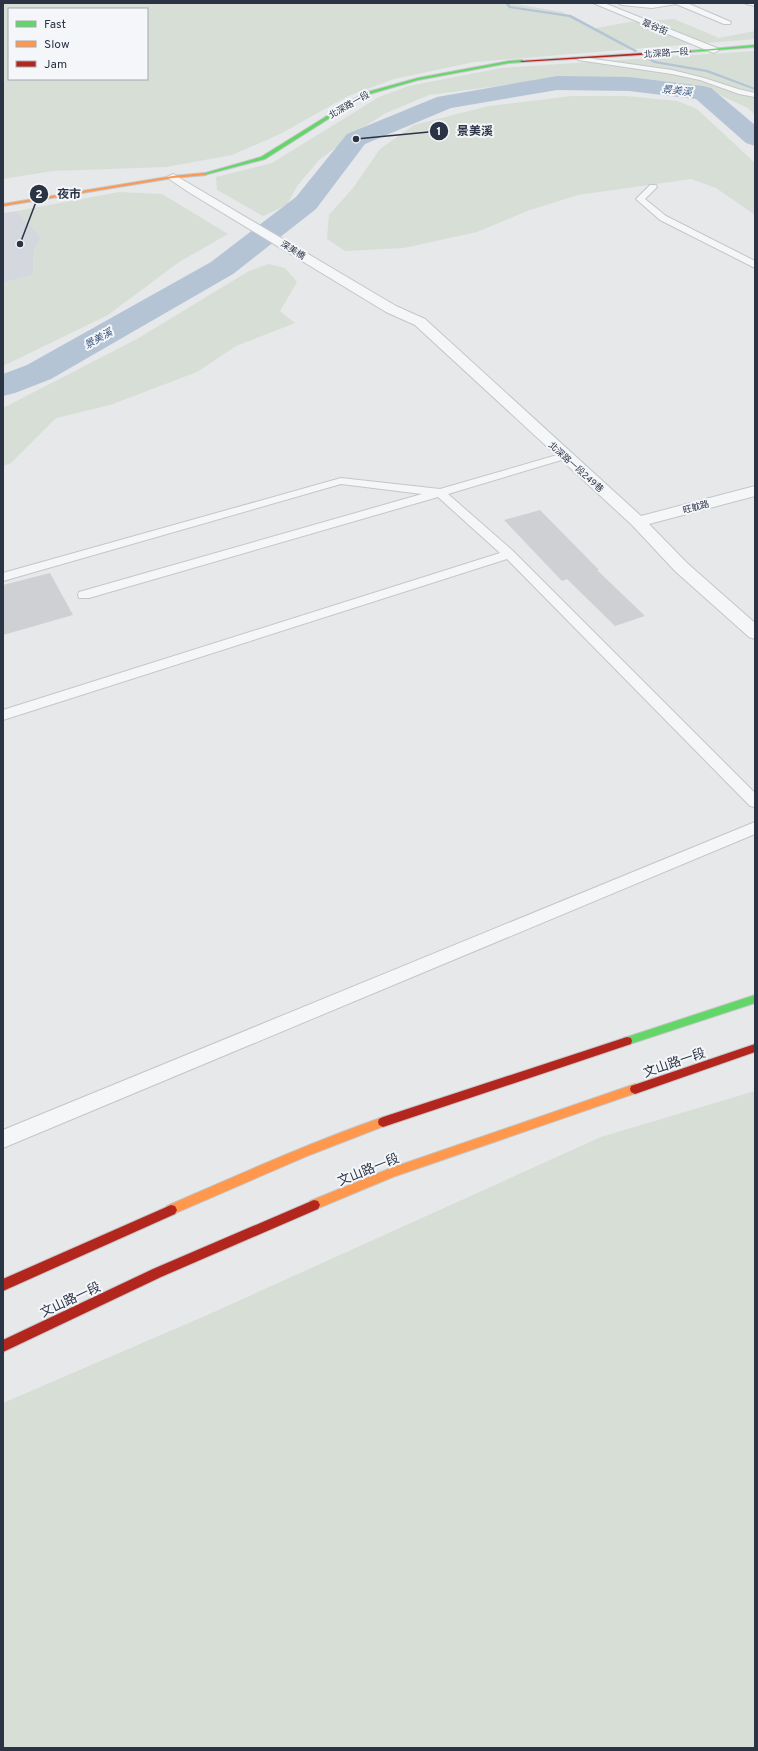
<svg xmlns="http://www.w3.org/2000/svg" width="758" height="1751" viewBox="0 0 758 1751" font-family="Overpass,'Noto Sans TC',sans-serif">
  <rect width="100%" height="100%" fill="#e6e8ea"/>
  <polygon fill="#d4d7dd" points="17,211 41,238 34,250 33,275 3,283 3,213"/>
  <g fill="#d6ded6" fill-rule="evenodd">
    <path d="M3,3H510L562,12L591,29L629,22L674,19L719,38L755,31V39L474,62L394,79L348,96L280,134L232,155L166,167L52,171L3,179ZM9,9H147V79H9Z"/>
    <polygon points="755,51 755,115 748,108 707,89 670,82 620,78 567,77 429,95 386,113 359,130 319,160 297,186 287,205 263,216 217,190 216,177 272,163 379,97 409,86 501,68"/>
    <polygon points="572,96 626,96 677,101 697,109 755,163 755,215 716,188 691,179 578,195 527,211 477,232 404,248 345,251 327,239 329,215 353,188 380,149 414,125 489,106"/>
    <polygon points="119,192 162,194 228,234 179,262 108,315 3,366 3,283 33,275 34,250 41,238 17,211"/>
    <polygon points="268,264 285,268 297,282 280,311 295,323 236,346 197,372 110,405 56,418 11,463 3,466 3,408 137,339 249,271"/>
    <polygon points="755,1091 755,1748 3,1748 3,1403 205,1316 601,1137"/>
  </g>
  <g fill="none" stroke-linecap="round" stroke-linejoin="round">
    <g fill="#b4c4d5" fill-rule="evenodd">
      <polygon points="505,3 509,3 510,6 571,15 638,51 635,52 569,17 509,8"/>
      <polygon points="647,57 656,61 708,70 755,88 755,90 706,72 654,63 647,59"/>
      <polygon points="755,125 755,128 748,132 745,131"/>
    </g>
    <polygon fill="#b4c4d5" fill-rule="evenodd" points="557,76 629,77 703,86 711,88 755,125 755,146 746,143 696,99 629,91 557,90 451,108 365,144 316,209 233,274 51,379 15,393 3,396 3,374 27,365 211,262 296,197 347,134 437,97"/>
  </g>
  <g fill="#ced0d3">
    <polygon points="540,510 599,570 597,570 645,616 615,626 567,579 562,581 504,520"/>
    <polygon points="50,573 73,615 3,635 3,585"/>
  </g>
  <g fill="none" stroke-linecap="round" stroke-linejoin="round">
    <g stroke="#c4c6c8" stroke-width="2">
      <g id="lane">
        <polygon points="745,3 755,3 755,6 746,4"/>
        <polygon points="580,57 672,70 704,78 738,89 755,93 755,97 739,94 700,80 672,74 578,60 578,58"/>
        <polygon points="650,185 656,185 657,187 645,199 666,216 755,261 755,268 660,220 636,199"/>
        <polygon points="564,453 568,454 570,456 568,458 448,494 513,551 755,793 755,807 750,806 507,559 3,720 3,710 500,553 438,497 89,598 79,598 78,595 79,592 422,494 341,484 3,581 3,573 341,478 440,489"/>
        <polygon points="755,822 755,834 3,1148 3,1130"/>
      </g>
    </g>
    <g stroke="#c4c6c8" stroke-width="2">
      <g id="street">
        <polygon points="593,3 604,3 717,48 719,50 714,53 711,52"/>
        <polygon points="618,3 687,3 731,22 730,24 724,24 676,4 652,8 622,5"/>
        <polygon points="173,174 396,306 425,319 641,516 755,486 755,496 649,524 687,563 755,623 755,639 749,637 675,571 632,525 415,325 386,312 190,193 169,179 167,177"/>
      </g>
    </g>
    <g stroke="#c4c6c8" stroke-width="2">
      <g id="fast">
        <polygon points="755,45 755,47 690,52 688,51"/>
        <polygon points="522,60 523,62 509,63 418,80 366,95 265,159 204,175 202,174 261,157 364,93 418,78 509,61"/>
        <polygon points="755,995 755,1003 627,1045 623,1044 622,1041 623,1038 627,1037"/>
      </g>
    </g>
    <g stroke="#c4c6c8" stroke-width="2">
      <g id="slow">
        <polygon points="204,173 206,175 173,178 3,206 3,204 173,176"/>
        <polygon points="635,1084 639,1086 640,1089 639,1092 393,1177 314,1210 310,1209 308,1205 310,1201 391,1168"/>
        <path d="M383,1117L387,1119L388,1122L387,1125L307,1156L171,1215L167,1214L165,1210L167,1206C238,1175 309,1143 383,1117Z"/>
      </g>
    </g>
    <g stroke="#c4c6c8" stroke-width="2">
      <g id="jam">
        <polygon points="690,50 691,52 522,62 520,61"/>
        <polygon points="627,1037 631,1038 632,1041 631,1044 383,1127 379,1125 378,1122 379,1119 383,1117"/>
        <polygon points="755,1044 755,1052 635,1094 631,1092 630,1089 631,1086"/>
        <polygon points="314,1200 318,1201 320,1205 318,1209 161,1277 3,1352 3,1340 153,1269"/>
        <polygon points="171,1205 175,1206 177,1210 175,1214 3,1291 3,1279"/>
      </g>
    </g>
    <use href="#lane" fill="#f5f6f7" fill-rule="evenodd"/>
    <use href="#street" fill="#f5f6f7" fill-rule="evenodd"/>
    <use href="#fast" fill="#63d668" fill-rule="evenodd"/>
    <use href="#slow" fill="#ff974d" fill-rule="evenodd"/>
    <use href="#jam" fill="#b3261e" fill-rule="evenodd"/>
  </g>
  <g text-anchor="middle" stroke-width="4" stroke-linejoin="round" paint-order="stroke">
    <g font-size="9" fill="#2b3445" stroke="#f4f6f9">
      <text transform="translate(655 27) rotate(22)" y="3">翠谷街</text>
      <text transform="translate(666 53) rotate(-4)" y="3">北深路一段</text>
      <text transform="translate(349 105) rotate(-30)" y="3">北深路一段</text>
      <text transform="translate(293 250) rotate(31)" y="3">深美橋</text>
      <text transform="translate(576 467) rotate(42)" y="3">北深路一段249巷</text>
      <text transform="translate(696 507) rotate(-15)" y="3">旺躭路</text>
    </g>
    <g font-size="10" font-style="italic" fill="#34527a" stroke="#f4f6f9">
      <text transform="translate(677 90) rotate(7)" y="4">景美溪</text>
      <text transform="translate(98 338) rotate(-29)" y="4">景美溪</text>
    </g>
    <g font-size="13" fill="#2b3445" stroke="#f4f6f9">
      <text transform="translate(674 1062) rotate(-19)" y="5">文山路一段</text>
      <text transform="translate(368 1169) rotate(-22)" y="5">文山路一段</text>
      <text transform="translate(70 1299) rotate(-25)" y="5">文山路一段</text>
    </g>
  </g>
  <path fill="none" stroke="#2b3445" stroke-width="1.5" d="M356 139L439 131M20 244L39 194"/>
  <g fill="#2b3445" stroke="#f4f6f9" stroke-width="1.5">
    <circle cx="356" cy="139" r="4"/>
    <circle cx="20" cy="244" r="4"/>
    <circle cx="439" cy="131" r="10"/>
    <circle cx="39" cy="194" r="10"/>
  </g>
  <g font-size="12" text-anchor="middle" font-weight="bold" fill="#fff">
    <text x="439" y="135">1</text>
    <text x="39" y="198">2</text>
  </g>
  <g font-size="12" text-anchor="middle" font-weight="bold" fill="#2b3445" stroke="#f4f6f9" stroke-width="4" stroke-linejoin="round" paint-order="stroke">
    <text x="475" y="135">景美溪</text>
    <text x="69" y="198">夜市</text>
  </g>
  <rect width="758" height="1751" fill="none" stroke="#2b3445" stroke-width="8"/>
  <rect x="8" y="8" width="140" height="72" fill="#f4f6f9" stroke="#a4a8b1"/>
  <rect x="16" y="21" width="20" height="6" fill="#63d668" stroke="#a4a8b1"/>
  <text x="44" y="28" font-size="12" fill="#2b3445">Fast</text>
  <rect x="16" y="41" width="20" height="6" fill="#ff974d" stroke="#a4a8b1"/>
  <text x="44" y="48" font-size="12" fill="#2b3445">Slow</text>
  <rect x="16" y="61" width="20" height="6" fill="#b3261e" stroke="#a4a8b1"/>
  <text x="44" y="68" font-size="12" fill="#2b3445">Jam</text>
</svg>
